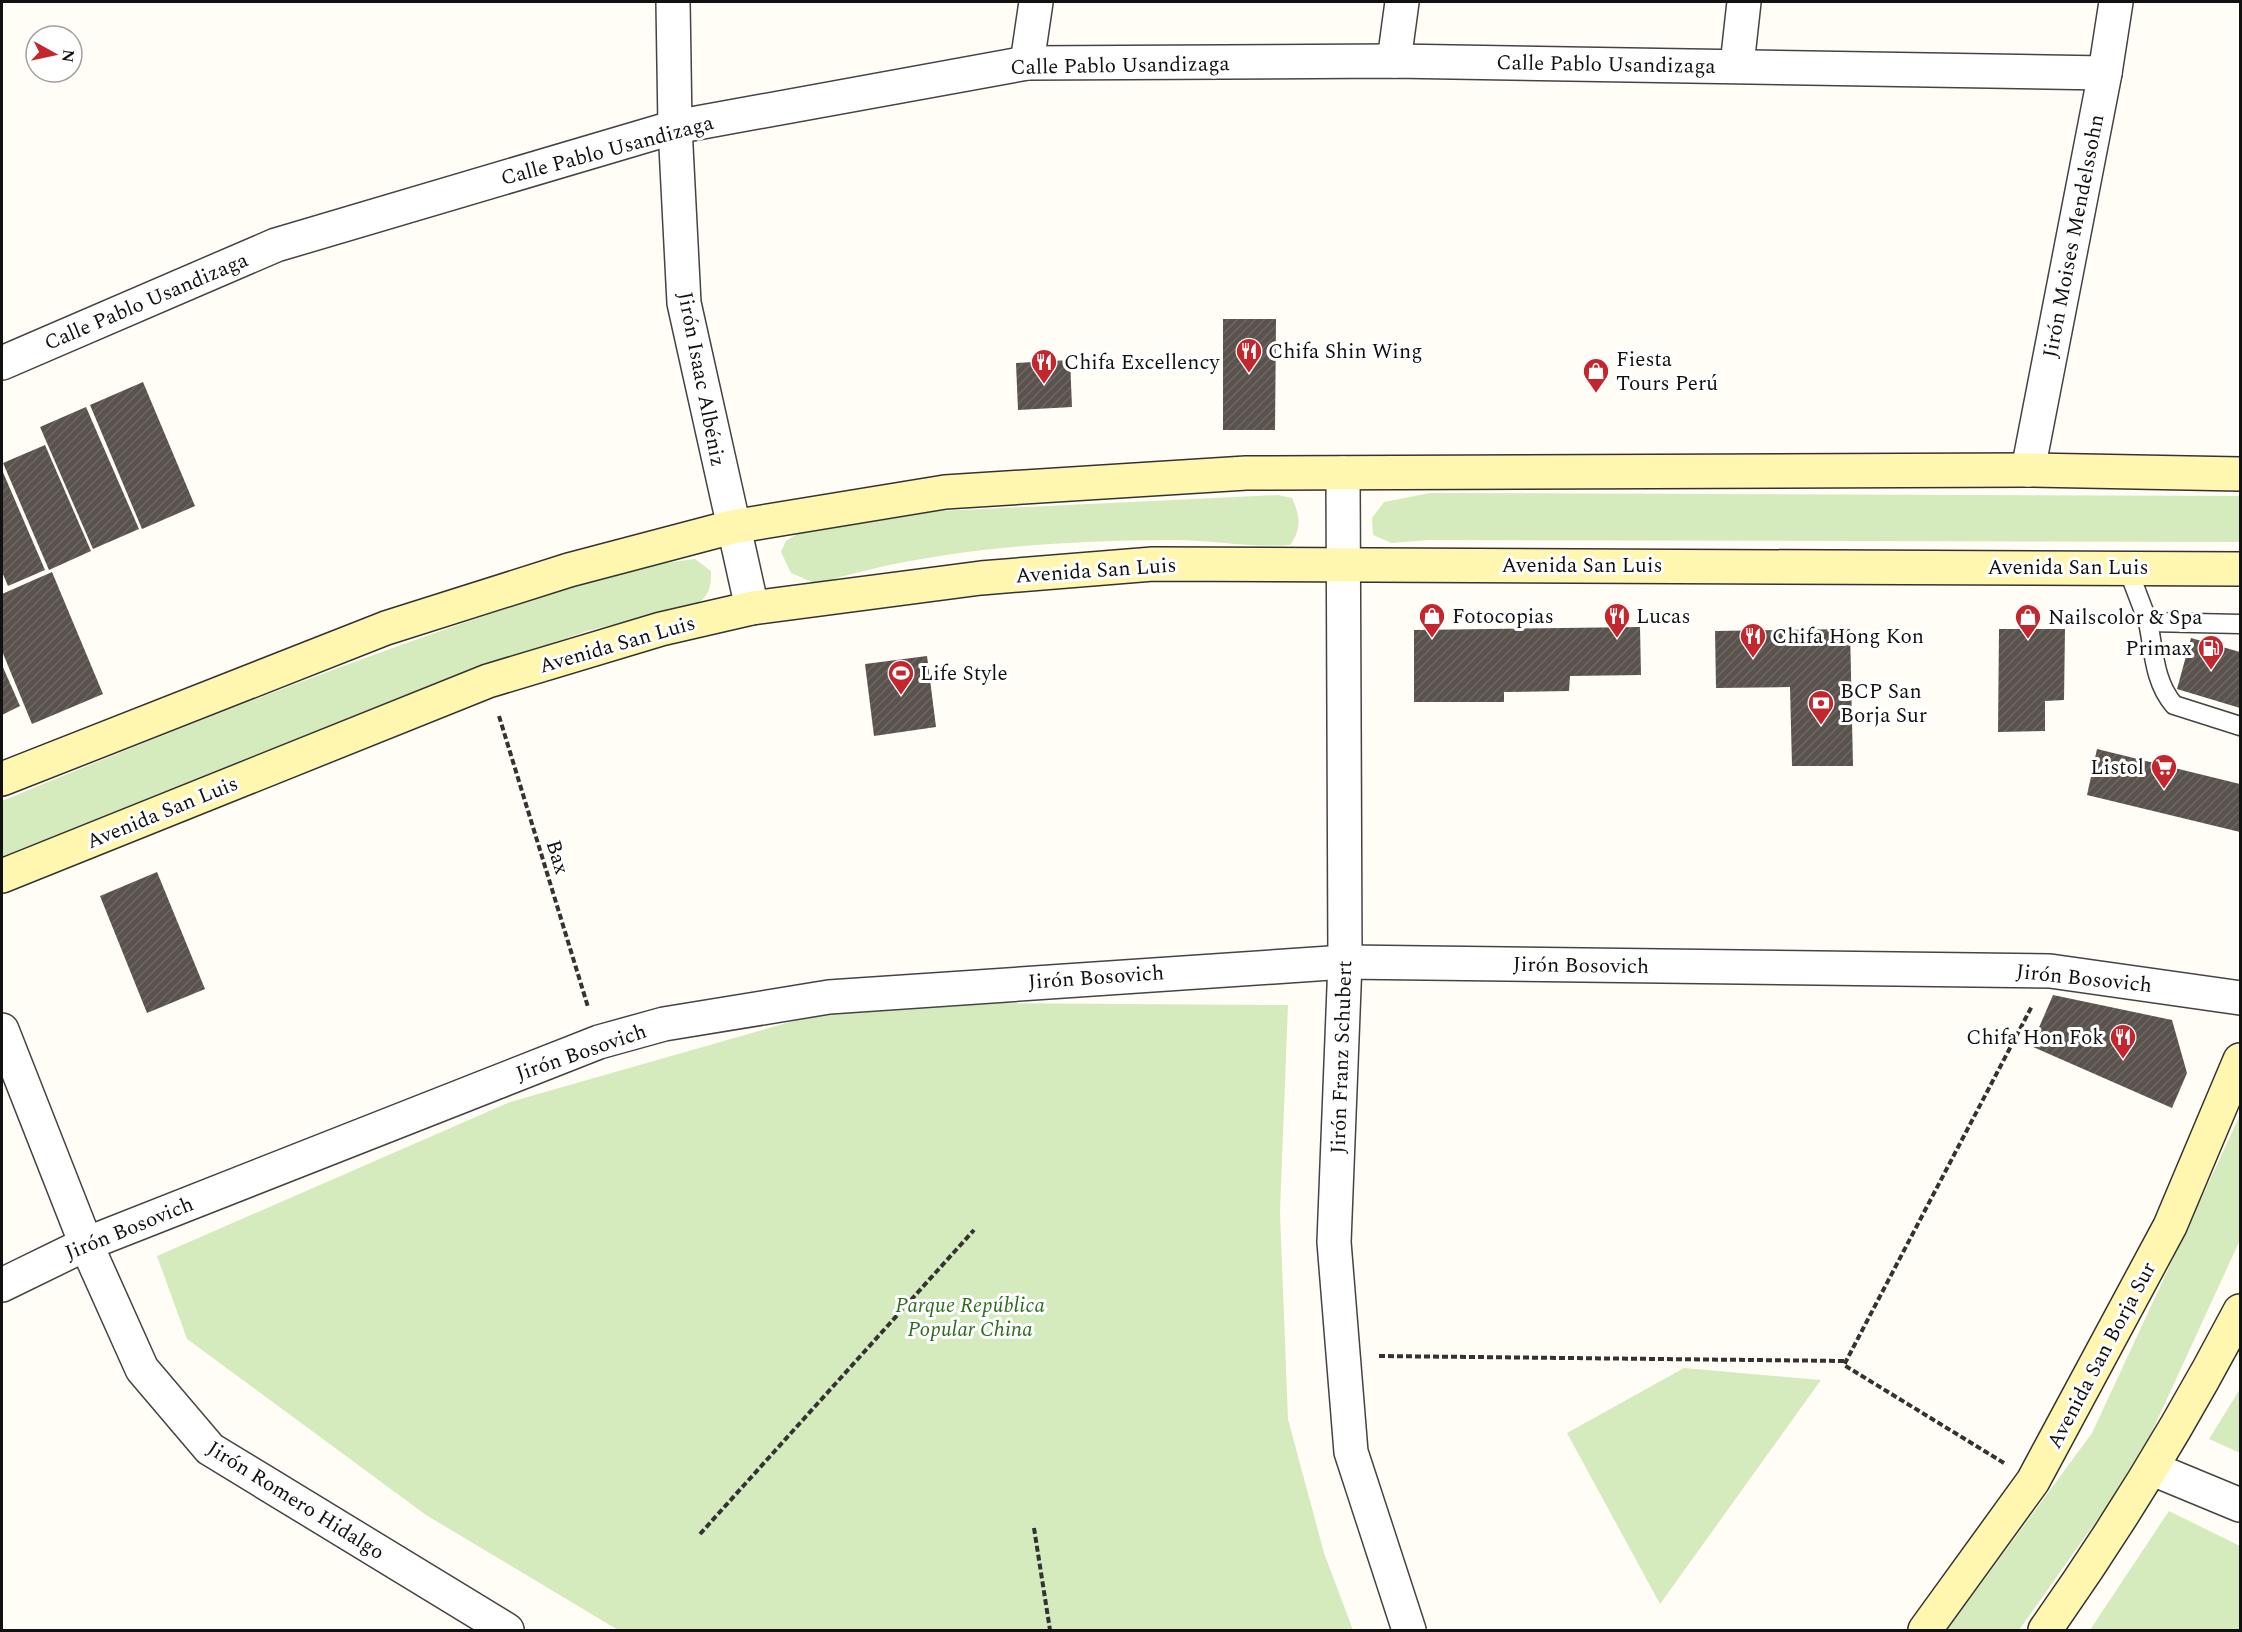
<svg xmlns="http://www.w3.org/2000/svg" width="2242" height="1632" viewBox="0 0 2242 1632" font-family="Spectral,serif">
  <defs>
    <pattern id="building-hatch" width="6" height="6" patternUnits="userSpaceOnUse" patternTransform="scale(1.5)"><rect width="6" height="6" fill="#5a524d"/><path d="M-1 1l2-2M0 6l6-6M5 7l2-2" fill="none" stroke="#6d6662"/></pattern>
  </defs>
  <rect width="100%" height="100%" fill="#fffdf5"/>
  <g fill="#d5ebbd">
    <polygon points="1430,493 2240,496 2240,542 1428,540 1392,543 1373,535 1372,518 1384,502"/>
    <path d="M1278,495L1292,498C1300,515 1302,529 1290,545C1249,548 1208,539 1167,540C1052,541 927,549 817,584L791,573L781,552L786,541L797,534L940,511Z"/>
    <path d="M695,559L711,571C711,586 710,595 697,604L587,631L431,685L2,864V801C151,739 302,679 455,626C533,599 612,568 695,559Z"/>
    <polygon points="990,1003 1288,1005 1280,1212 1288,1419 1324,1553 1353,1630 618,1630 426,1515 187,1339 157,1256 510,1102 825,1012"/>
    <polygon points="2240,1115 2240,1240 2138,1462 2019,1630 1947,1630 2092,1433"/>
    <polygon points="1684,1368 1821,1380 1660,1604 1567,1433"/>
    <polygon points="2240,1389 2240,1453 2209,1439"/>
    <polygon points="2169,1511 2240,1546 2240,1630 2090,1630"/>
  </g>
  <g fill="url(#building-hatch)">
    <polygon points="1223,319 1276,319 1275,430 1223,430"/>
    <polygon points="1070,360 1072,407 1018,410 1016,363"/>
    <polygon points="143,382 195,506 142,529 90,405"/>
    <polygon points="86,407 139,529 93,549 40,427"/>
    <polygon points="45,445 91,551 49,570 3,463"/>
    <polygon points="2,470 45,570 8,586 2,572"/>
    <polygon points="52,572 103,694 32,724 2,651 2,594"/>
    <polygon points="1640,627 1641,675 1570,676 1569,691 1504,692 1504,702 1414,702 1414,630"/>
    <polygon points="1850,629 1853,766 1792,766 1790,687 1716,688 1715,631"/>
    <polygon points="1999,629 2065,629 2064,700 2045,701 2045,731 1998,732"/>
    <polygon points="2191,638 2240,652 2240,708 2177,689"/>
    <polygon points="927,656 936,727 874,736 865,664"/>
    <polygon points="2,665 20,706 2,715"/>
    <polygon points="2097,749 2240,784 2240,832 2087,795"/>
    <polygon points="157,872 205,989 147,1013 100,896"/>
    <polygon points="2053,995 2172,1020 2187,1073 2172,1108 2031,1046"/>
  </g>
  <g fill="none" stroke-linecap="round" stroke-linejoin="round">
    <g stroke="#444" stroke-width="21">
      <g id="lane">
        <polyline points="2127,567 2148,622 2240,624"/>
        <path d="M2148,622C2154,651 2154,682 2174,705L2240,726"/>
      </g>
    </g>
    <g stroke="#444" stroke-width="36">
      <g id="street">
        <polyline points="673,2 675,127 684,303 752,608"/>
        <polyline points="1394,61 1402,2"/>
        <polyline points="1027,63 1036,2"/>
        <polyline points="1737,65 1744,2"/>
        <polyline points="2,363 276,245 675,127 1027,63 1394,61 2105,73"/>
        <polyline points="2028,470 2105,73 2116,2"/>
        <polyline points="1343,473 1345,962 1334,1242 1351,1452 1409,1630"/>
        <polyline points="2,1030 86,1244 142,1369 210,1449 507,1630"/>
        <polyline points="2,1285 86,1244 599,1042 664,1024 829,997 1345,962 2050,971 2240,998"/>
        <polyline points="2153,1469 2240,1505"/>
      </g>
    </g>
    <g stroke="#333" stroke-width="36">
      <g id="secondary">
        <polyline points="2,779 386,628 569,570 732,527 945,492 1246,473 2028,470 2240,474"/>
        <polyline points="2,876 488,681 661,629 752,608 981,578 1153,564 2240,569"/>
        <polyline points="1925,1630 2033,1481 2170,1226 2240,1060"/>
        <path d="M2045,1630C2117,1528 2182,1422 2240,1311"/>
      </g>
    </g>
    <g stroke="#333" stroke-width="4" stroke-dasharray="6 3" stroke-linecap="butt">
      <polyline points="499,716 588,1007"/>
      <polyline points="1379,1356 1846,1361"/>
      <polyline points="2004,1463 1844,1365 2032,1006"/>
      <polyline points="1034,1528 1050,1630"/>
      <polyline points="700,1534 974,1230"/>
    </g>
    <use href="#lane" stroke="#fff" stroke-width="18"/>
    <use href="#street" stroke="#fff" stroke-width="33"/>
    <use href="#secondary" stroke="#fff6b0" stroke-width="33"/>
  </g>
  <defs>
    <g id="restaurant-pin" transform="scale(1.35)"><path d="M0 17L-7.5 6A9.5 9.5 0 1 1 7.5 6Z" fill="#c4262e" stroke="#fff"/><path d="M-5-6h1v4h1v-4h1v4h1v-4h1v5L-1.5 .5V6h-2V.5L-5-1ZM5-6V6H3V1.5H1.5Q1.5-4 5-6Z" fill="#fff"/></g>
    <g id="shop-pin" transform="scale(1.35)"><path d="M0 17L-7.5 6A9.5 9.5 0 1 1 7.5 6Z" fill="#c4262e" stroke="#fff"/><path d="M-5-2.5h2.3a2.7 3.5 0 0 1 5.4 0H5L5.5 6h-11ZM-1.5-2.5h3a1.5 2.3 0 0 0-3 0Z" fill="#fff"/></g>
    <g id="fuel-pin" transform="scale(1.35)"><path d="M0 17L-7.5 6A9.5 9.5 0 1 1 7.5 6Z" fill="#c4262e" stroke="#fff"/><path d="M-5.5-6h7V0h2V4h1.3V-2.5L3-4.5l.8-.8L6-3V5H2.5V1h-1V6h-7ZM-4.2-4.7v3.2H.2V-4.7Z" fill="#fff"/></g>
    <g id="stadium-pin" transform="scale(1.35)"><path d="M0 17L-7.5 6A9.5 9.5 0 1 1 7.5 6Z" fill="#c4262e" stroke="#fff"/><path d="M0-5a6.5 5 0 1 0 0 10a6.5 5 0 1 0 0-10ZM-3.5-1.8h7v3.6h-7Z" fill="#fff"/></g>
    <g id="bank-pin" transform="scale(1.35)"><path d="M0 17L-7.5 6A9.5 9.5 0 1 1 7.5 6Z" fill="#c4262e" stroke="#fff"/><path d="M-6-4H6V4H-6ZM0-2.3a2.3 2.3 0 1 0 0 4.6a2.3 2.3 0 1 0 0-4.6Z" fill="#fff"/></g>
    <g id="supermarket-pin" transform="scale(1.35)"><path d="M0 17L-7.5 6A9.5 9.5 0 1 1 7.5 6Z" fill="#c4262e" stroke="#fff"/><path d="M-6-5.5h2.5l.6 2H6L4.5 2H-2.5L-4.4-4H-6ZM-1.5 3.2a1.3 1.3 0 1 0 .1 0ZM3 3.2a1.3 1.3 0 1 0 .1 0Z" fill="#fff"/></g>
  </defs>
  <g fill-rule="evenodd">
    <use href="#restaurant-pin" x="1249" y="351"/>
    <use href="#restaurant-pin" x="1044" y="362"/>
    <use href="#shop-pin" x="1596" y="371"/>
    <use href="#shop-pin" x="1432" y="616"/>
    <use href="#restaurant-pin" x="1617" y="616"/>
    <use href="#shop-pin" x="2028" y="617"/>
    <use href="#restaurant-pin" x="1753" y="636"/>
    <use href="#fuel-pin" x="2211" y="648"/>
    <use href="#stadium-pin" x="901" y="673"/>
    <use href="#bank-pin" x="1821" y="703"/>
    <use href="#supermarket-pin" x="2164" y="767"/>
    <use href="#restaurant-pin" x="2123" y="1037"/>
  </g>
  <g text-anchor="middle" stroke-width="6" stroke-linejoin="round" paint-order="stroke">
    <g font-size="21" fill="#111" stroke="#fff">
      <text transform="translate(1606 64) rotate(1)" y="7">Calle Pablo Usandizaga</text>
      <text transform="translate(1120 65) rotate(-1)" y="7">Calle Pablo Usandizaga</text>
      <text transform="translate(607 150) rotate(-15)" y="7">Calle Pablo Usandizaga</text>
      <text transform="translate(2073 236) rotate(-79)" y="7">Jirón Moises Mendelssohn</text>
      <text transform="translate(146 301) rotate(-23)" y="7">Calle Pablo Usandizaga</text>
      <text transform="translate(702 379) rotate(79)" y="7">Jirón Isaac Albéniz</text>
      <text x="1582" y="572">Avenida San Luis</text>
      <text x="2068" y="574">Avenida San Luis</text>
      <text transform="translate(1096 570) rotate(-4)" y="7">Avenida San Luis</text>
      <text transform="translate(617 644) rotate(-16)" y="7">Avenida San Luis</text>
      <text transform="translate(162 812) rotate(-22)" y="7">Avenida San Luis</text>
      <text transform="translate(558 857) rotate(73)" y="7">Bax</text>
      <text transform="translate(1581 965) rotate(1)" y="7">Jirón Bosovich</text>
      <text transform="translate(1096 977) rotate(-4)" y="7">Jirón Bosovich</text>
      <text transform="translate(2084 978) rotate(6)" y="7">Jirón Bosovich</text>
      <text transform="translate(581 1052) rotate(-19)" y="7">Jirón Bosovich</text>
      <text transform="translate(1341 1057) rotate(-88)" y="7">Jirón Franz Schubert</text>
      <text transform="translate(129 1228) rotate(-22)" y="7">Jirón Bosovich</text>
      <text transform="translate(2101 1355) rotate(-62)" y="7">Avenida San Borja Sur</text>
      <text transform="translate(296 1500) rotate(32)" y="7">Jirón Romero Hidalgo</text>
    </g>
    <g font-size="21" fill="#111" stroke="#fff" text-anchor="start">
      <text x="1268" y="358">Chifa Shin Wing</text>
      <text x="1616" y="366">Fiesta<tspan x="1616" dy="24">Tours Perú</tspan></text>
      <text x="1064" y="369">Chifa Excellency</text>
      <text x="1452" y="623">Fotocopias</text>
      <text x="1636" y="623">Lucas</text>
      <text x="2048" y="624">Nailscolor &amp; Spa</text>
      <text x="1772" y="643">Chifa Hong Kon</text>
      <text x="2192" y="655" text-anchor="end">Primax</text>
      <text x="920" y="680">Life Style</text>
      <text x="1840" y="698">BCP San<tspan x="1840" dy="24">Borja Sur</tspan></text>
      <text x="2144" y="774" text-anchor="end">Listol</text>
      <text x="2104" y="1044" text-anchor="end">Chifa Hon Fok</text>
    </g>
    <g font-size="21" font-style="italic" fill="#2f6b1f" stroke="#fff">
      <text x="970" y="1312">Parque República<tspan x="970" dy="24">Popular China</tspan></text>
    </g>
  </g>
  <rect width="2242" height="1632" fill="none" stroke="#111111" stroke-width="6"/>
  <g transform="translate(54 54) rotate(98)"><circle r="28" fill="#ffffff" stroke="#a0a0a0" stroke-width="1.5"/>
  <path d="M0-4.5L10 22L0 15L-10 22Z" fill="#c4262e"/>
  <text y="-9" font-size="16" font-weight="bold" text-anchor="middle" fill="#111111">N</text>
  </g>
</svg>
